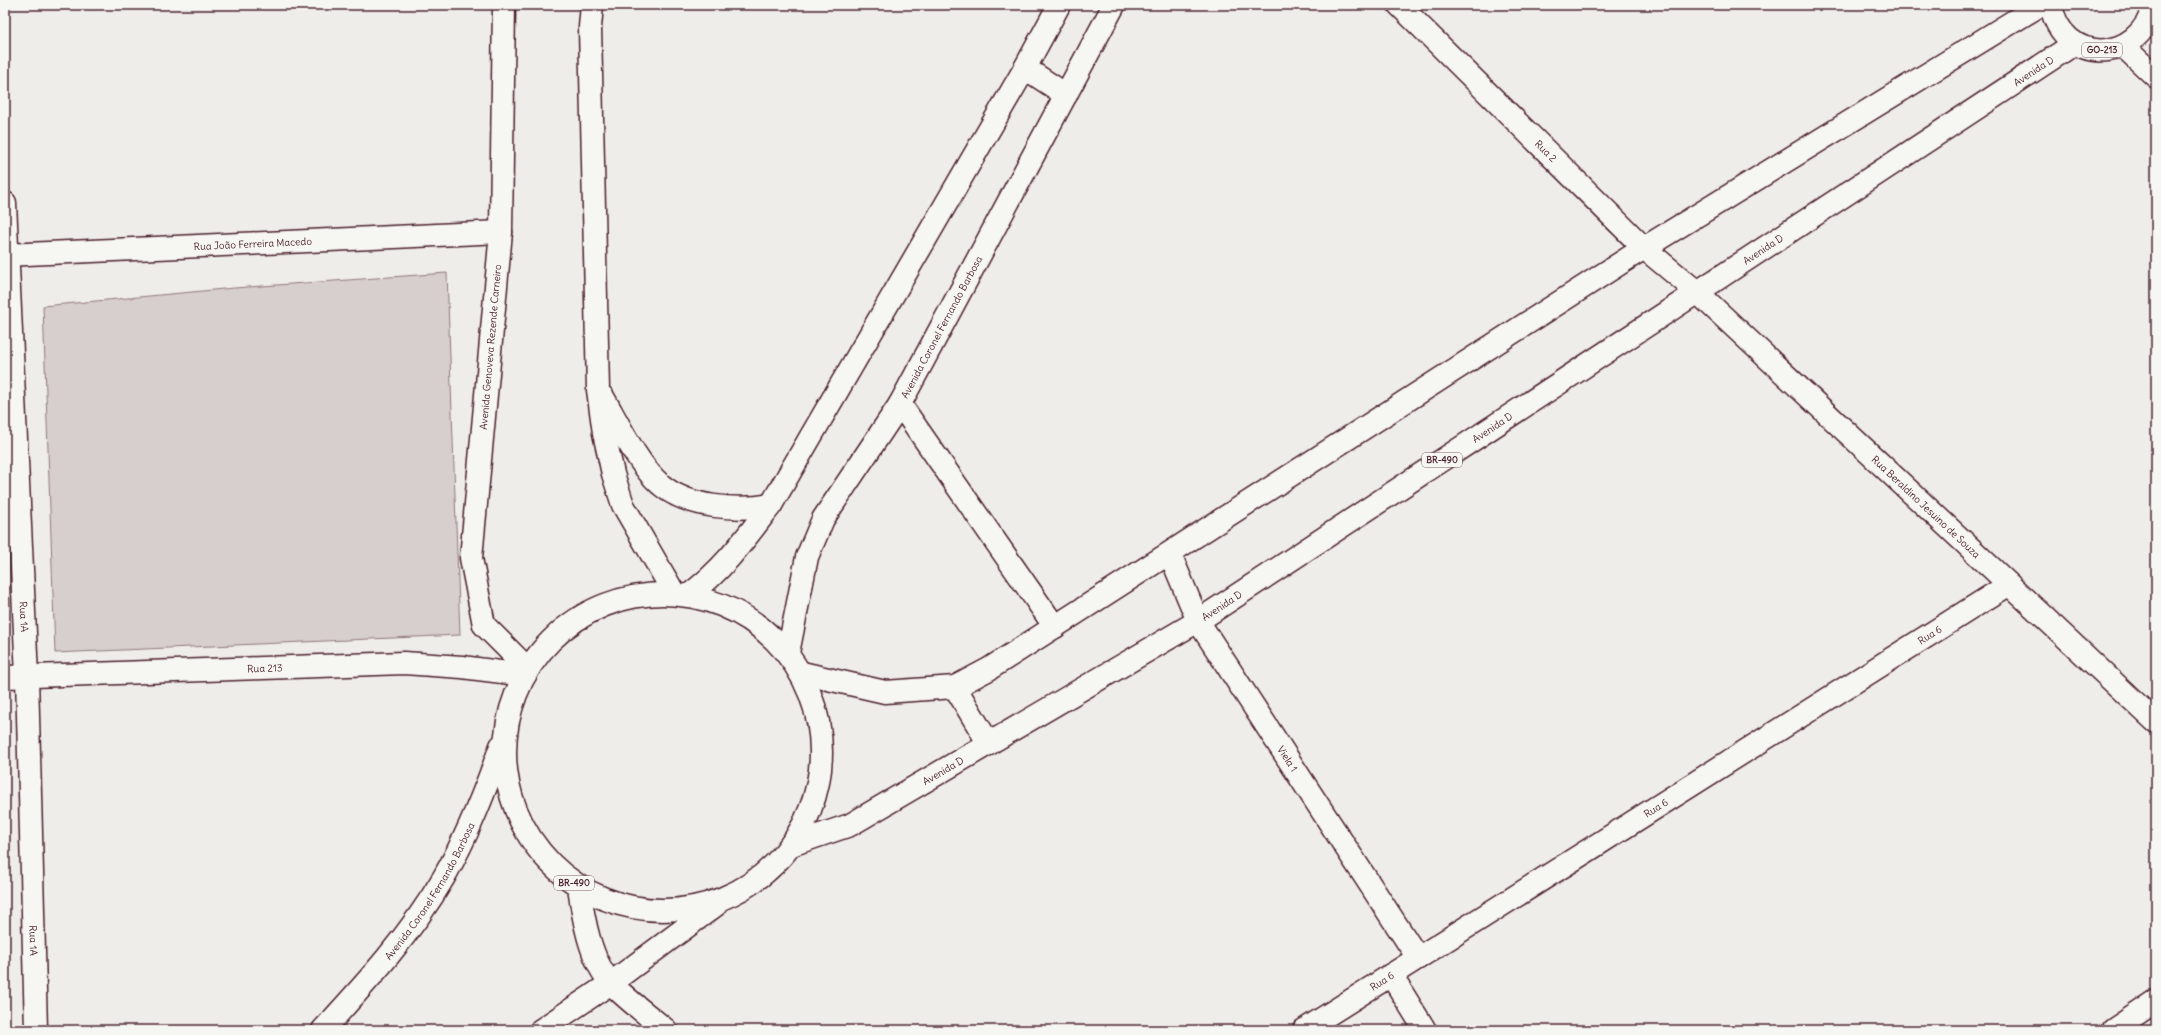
<svg xmlns="http://www.w3.org/2000/svg" width="2161" height="1035" viewBox="0 0 2161 1035" font-family="Delius,sans-serif">
  <rect width="100%" height="100%" fill="#efedea"/>
  <filter id="ink" filterUnits="userSpaceOnUse"><feTurbulence type="fractalNoise" baseFrequency=".025" numOctaves="2"/><feDisplacementMap in="SourceGraphic" scale="8" xChannelSelector="R" yChannelSelector="G"/><feConvolveMatrix kernelMatrix="1 2 1 2 8 2 1 2 1" color-interpolation-filters="sRGB"/></filter>
  <g filter="url(#ink)">
    <polygon fill="#d7cfce" stroke="#90777c" points="447,273 460,635 55,653 43,306 234,288"/>
    <g fill="none" stroke-linecap="round" stroke-linejoin="round">
      <g stroke="#4a1f2b" stroke-width="25">
        <g id="minor">
          <path id="s1" d="M1399,5L1644,248L1697,292L2156,722"/>
          <path id="s2" d="M5,203L27,676L36,1030"/>
          <path id="s3" d="M5,255L501,232"/>
          <polyline points="900,404 1055,627"/>
          <path id="s4" d="M1170,554L1198,621L1418,958"/>
          <path id="s5" d="M5,677L404,663L462,667L525,675"/>
          <path d="M579,887C583,917 590,961 612,984C628,1001 648,1015 666,1030"/>
          <polyline points="1391,975 1425,1030"/>
          <path id="s6" d="M1304,1030L2008,585"/>
          <polyline points="2113,1030 2156,1001"/>
        </g>
      </g>
      <g stroke="#4a1f2b" stroke-width="25">
        <g id="tertiary">
          <polyline points="2123,46 2156,77"/>
          <polyline points="1025,68 1066,95"/>
          <path d="M689,595C724,569 745,539 771,505L1025,68L1059,5"/>
          <path id="s7" d="M788,653L807,557L823,519L900,404L1114,5"/>
        </g>
      </g>
      <g stroke="#4a1f2b" stroke-width="25">
        <g id="secondary">
          <polyline points="504,5 501,232 471,558 484,625 528,669"/>
          <polyline points="592,5 590,27 598,390 604,433 613,474 623,505 674,593"/>
          <path d="M603,397C618,423 638,465 660,484C687,508 738,511 771,505"/>
        </g>
      </g>
      <g stroke="#4a1f2b" stroke-width="25">
        <g id="primary">
          <path d="M2051,5C2062,66 2139,65 2154,5"/>
          <circle cx="663" cy="752" r="158"/>
          <polyline points="802,673 885,692 955,687 989,669 1644,248 2040,5"/>
          <polyline points="955,687 989,744"/>
          <path id="s8" d="M791,845L850,825L1198,621L2074,44"/>
          <path id="s9" d="M323,1030C367,982 411,934 444,877C468,835 485,791 501,746"/>
          <polyline points="541,1030 611,983 716,905"/>
        </g>
      </g>
      <use href="#minor" stroke="#f6f6f2" stroke-width="22"/>
      <use href="#tertiary" stroke="#f6f6f2" stroke-width="22"/>
      <use href="#secondary" stroke="#f6f6f2" stroke-width="22"/>
      <use href="#primary" stroke="#f6f6f2" stroke-width="22"/>
    </g>
  </g>
  <g text-anchor="middle" stroke-width="3.5" stroke-linejoin="round" paint-order="stroke">
    <g fill="#f6f6f2" stroke="#7e6067" stroke-width="1">
      <rect x="2082" y="43" width="40" height="14" rx="3"/>
      <rect x="1422" y="453" width="40" height="14" rx="3"/>
      <rect x="554" y="876" width="40" height="14" rx="3"/>
    </g>
    <g font-size="9" font-weight="bold" fill="#4a1f2b">
      <text x="2102" y="53">GO-213</text>
      <text x="1442" y="463">BR-490</text>
      <text x="574" y="886">BR-490</text>
    </g>
    <g font-size="10" fill="#4a1f2b" stroke="#f6f6f2">
      <text dy="4" stroke="none"><textPath href="#s8" startOffset="1466">Avenida D</textPath></text>
      <text dy="4" stroke="none"><textPath href="#s1" startOffset="207">Rua 2</textPath></text>
      <text dy="4" stroke="none"><textPath href="#s3" startOffset="248">Rua João Ferreira Macedo</textPath></text>
      <text dy="4" stroke="none"><textPath href="#s8" startOffset="1142">Avenida D</textPath></text>
      <text dy="4" stroke="none"><textPath href="#s7" startOffset="365">Avenida Coronel Fernando Barbosa</textPath></text>
      <text transform="translate(490 347) rotate(-85)" y="4">Avenida Genoveva Rezende Carneiro</text>
      <text dy="4" stroke="none"><textPath href="#s8" startOffset="818">Avenida D</textPath></text>
      <text dy="4" stroke="none"><textPath href="#s1" startOffset="728">Rua Beraldino Jesuino de Souza</textPath></text>
      <text dy="4" stroke="none"><textPath href="#s8" startOffset="494">Avenida D</textPath></text>
      <text dy="4" stroke="none"><textPath href="#s2" startOffset="414">Rua 1A</textPath></text>
      <text dy="4" stroke="none"><textPath href="#s6" startOffset="740">Rua 6</textPath></text>
      <text dy="4" stroke="none"><textPath href="#s5" startOffset="260">Rua 213</textPath></text>
      <text dy="4" stroke="none"><textPath href="#s4" startOffset="237">Viela 1</textPath></text>
      <text dy="4" stroke="none"><textPath href="#s8" startOffset="170">Avenida D</textPath></text>
      <text dy="4" stroke="none"><textPath href="#s6" startOffset="416">Rua 6</textPath></text>
      <text dy="4" stroke="none"><textPath href="#s9" startOffset="176">Avenida Coronel Fernando Barbosa</textPath></text>
      <text dy="4" stroke="none"><textPath href="#s2" startOffset="738">Rua 1A</textPath></text>
      <text dy="4" stroke="none"><textPath href="#s6" startOffset="92">Rua 6</textPath></text>
    </g>
  </g>
  <rect width="2161" height="1035" fill="none" stroke="#f6f6f2" stroke-width="20"/>
  <rect x="10" y="10" width="2141" height="1015" fill="none" stroke="#4a1f2b" stroke-width="1.5" filter="url(#ink)"/>
</svg>
